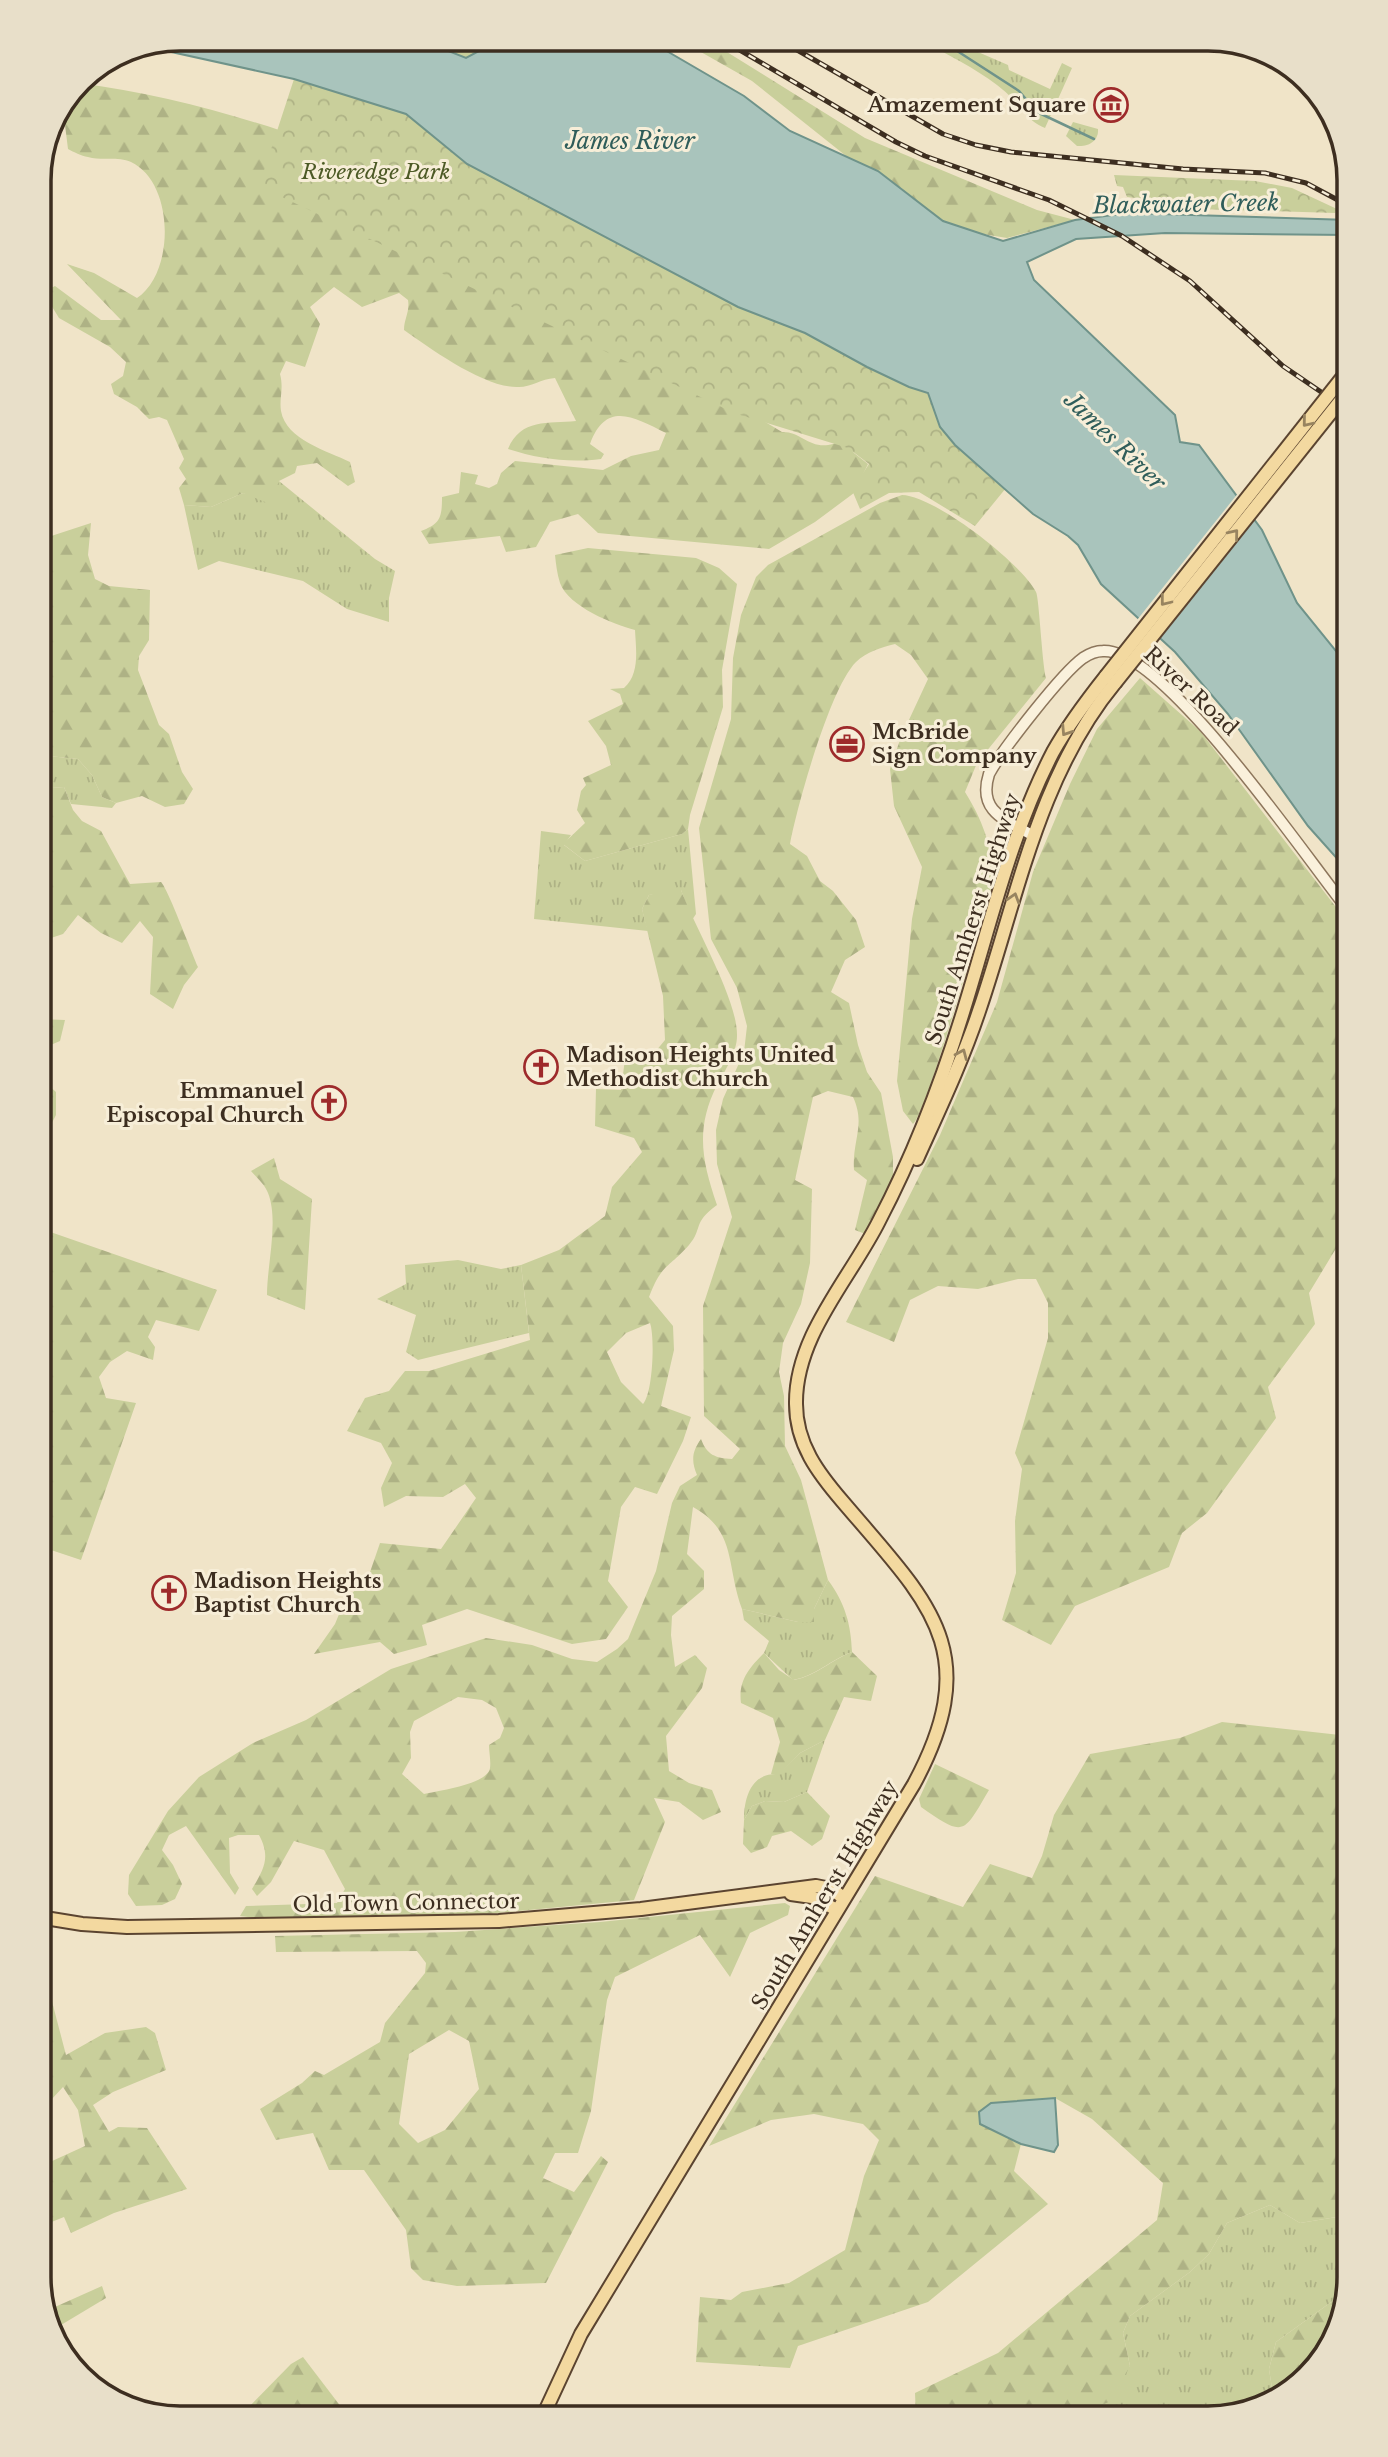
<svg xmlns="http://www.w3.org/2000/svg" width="1388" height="2457" viewBox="0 0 1388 2457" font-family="'Libre Baskerville',serif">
  <defs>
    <pattern id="grass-tufts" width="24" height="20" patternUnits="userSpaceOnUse" patternTransform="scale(1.75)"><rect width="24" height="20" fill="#c9cf9b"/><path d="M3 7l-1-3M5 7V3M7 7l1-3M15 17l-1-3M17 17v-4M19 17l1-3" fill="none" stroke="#aeb285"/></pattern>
    <pattern id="forest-firs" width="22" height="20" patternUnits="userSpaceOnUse" patternTransform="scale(1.75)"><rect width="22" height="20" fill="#c9cf9b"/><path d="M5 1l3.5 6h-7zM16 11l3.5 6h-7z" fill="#aeb285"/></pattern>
    <pattern id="park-crowns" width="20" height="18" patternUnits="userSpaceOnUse" patternTransform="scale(1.75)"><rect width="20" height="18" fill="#c9cf9b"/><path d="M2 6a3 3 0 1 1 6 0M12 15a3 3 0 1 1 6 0" fill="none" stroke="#aeb285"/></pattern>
  </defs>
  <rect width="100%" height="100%" fill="#f0e4c8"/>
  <g fill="url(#grass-tufts)">
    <path d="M948,39L1008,65L1009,70L1050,89L1062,63L1072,68L1045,128C1025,119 1027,112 1013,99C993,79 967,65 943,52Z"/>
    <path d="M1073,122L1098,129C1099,141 1088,147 1077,146L1066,136Z"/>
    <polygon points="279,481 375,559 395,571 389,598 389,622 347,609 303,581 219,561 198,570 184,505 211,507 243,493 254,495"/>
    <polygon points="39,755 78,759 92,775 102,797 116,803 112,808 71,804 64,787 39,789"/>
    <polygon points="688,829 696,914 692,920 681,890 649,895 642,909 648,931 534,919 541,831 571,835 564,845 585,861 682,834"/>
    <polygon points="458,1260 501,1269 521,1265 529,1333 418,1360 406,1352 416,1315 377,1299 406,1284 405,1265"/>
    <path d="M828,1580C845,1603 851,1624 852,1652C830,1660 816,1676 793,1680L764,1653L769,1641L744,1620L742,1609L798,1622H814V1609Z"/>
    <path d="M825,1740L807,1792L784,1802L765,1801L752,1806L744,1820C744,1798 751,1772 779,1774L800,1753Z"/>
    <polygon points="1270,2205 1300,2223 1349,2215 1349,2278 1345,2292 1276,2342 1269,2369 1274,2401 1209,2418 1034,2418 1070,2417 1130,2366 1123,2333 1130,2316 1190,2272 1209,2254 1227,2223"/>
  </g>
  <g fill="url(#forest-firs)" fill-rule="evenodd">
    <polygon points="678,39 706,39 865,138 1037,210 1075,220 1007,238 934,226 752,81"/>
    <path d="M78,83C148,92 215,109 282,131L782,432C804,431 813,457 844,439L854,453L868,464L854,493L815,522L769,549L598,533L578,514L550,522L536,547L506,552L500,536L429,544L421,531C440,524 442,518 442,497L459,493L461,472L478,475L475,484L489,488L497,484L501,473L515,461L603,470L631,456L659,450L666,433C634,417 606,400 590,444L604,454L601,459C569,463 539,459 508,449C521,418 548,424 576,421L555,378C541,379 531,387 519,387C486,389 431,349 404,330C404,319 410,312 408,300L399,293L362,307L334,287L310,307L320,324L305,367L286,361L280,374C284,389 279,398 281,411C286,440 328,451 350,462L355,482L348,486L317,463L297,466L295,473L279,481L270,504L243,493L211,507L184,505L179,488L186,479L179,468L184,459L167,420L159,417L149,419L137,407L114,394L111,384L123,376L126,362L110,347L59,318L43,292L55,286L101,320H121L67,264L94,273L137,298C175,273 175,183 131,162C118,156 101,161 88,157C81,156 74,152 68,149L63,109Z"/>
    <path d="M902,495C935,496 1020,562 1036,592C1039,597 1042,662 1046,678L977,763L965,792C982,819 994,850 993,882C982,915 927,1113 913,1124L903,1111L897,1081L912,919L922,867L894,806L890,769L901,737L928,679L911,655L895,644C882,647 866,652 856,662C830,688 797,806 790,844L807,856L820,881L833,891L856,920L865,947L845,960L831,992L849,1003L858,1045L867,1072L881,1093L893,1157V1182L868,1235L855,1230L867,1180L854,1170C852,1140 866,1125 853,1097L828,1091L813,1097L795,1180L812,1189L810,1263L801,1304L783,1343L779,1372L784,1396L785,1446L801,1480L828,1580L814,1609V1622H798L742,1609C726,1566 737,1531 693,1507L687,1554L704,1571V1589L672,1616L671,1635L675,1667L695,1655L707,1668L702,1688L666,1736L669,1771L689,1783L712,1790L721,1812L703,1820L679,1802L654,1798L665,1822L634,1900L486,1914L264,1919L240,1916L246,1906L337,1903L345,1889L324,1850L294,1841L271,1882L257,1896L252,1889C264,1869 271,1857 259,1835H238L229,1838L230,1873L239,1888L235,1895L186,1826L169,1835L162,1850L173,1865L182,1884L175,1899L162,1905L136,1906L128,1894L129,1875L168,1811L199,1777L253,1743L306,1720L391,1669L486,1638L532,1645L572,1659L597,1662L617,1649L628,1639L656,1571L672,1503L680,1486L697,1475C691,1461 692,1451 701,1439C707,1455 715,1458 732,1459L740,1449L704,1416L703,1306L732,1217L717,1164L716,1130L723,1099L744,1052L747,1026L737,988L711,939L699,828L731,719L733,658L741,615L756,577L768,565L880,503ZM458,1697L482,1700L496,1708L504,1728L500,1738L489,1745C489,1752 491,1761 490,1768C488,1784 438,1791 424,1794L402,1774L411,1758L410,1732L414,1721Z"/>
    <polygon points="91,523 88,555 95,579 109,586 150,590 149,640 139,656 138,670 159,725 169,734 182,772 193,789 184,804 165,807 142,796 116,803 102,797 92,775 78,759 39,755 39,655 43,639 39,607 39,540"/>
    <path d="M588,548L696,558L719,568L737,584L722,670L723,707L690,815L688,829L682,834L585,861L563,844L585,823L577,810L581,791L586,785L583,778L611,765L606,746L588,721L623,704L620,694L610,689L624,688C640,674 636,650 635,630C613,624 569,607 560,583C557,574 556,564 555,555Z"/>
    <polygon points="1140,678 1200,731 1349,924 1349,1227 1309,1293 1315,1324 1268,1387 1276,1418 1207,1513 1182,1533 1169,1567 1075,1606 1051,1645 1002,1620 1016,1573 1015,1521 1022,1469 1015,1453 1048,1338 1048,1303 1036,1279 1018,1279 978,1289 938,1286 910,1300 894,1342 846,1322 940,1135 997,1002 1033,872 1070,784 1097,729"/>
    <path d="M64,787L73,810L82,821L101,831L130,884L161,882C168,889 191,951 198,967L184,985L173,1009L150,994L153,937L140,921L122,943L101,933L78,915L63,934L39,942V789Z"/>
    <path d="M668,890H681C695,928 738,1000 737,1036C737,1052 725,1071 717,1085C695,1129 702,1161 717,1205C692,1223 703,1229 689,1245C668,1269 662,1263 649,1297L673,1326L674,1350L661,1406L691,1417L683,1441L657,1494L635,1487L621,1507L608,1581L628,1607L606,1639L572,1644L467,1609L422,1625L427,1645L394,1654L380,1642L314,1654L335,1624L344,1602L369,1575L380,1543L441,1549L476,1498L465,1484L443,1497L406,1496L384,1507L381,1488L392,1463L381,1443L347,1431L365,1398L389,1391L405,1371H429L530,1340L521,1265L559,1250L605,1216L612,1187L642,1152L634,1138L595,1126L596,1089L621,1090L626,1051L646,1063L665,1040L663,996L642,909L649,895ZM650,1323C655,1337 653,1393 643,1404L621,1382L607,1352L626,1333Z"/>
    <polygon points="39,1019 65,1020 60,1041 39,1050"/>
    <polygon points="39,1077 56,1092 56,1115 47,1132 39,1129"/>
    <path d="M274,1158L280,1179L312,1199L305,1310L267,1295C267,1264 279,1221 268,1193C265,1185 257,1178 251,1171Z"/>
    <polygon points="39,1228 217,1290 199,1331 156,1320 148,1337 155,1347 153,1360 127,1351 110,1362 99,1377 106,1398 136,1403 81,1560 39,1546 39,1518 45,1508 39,1494"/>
    <path d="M852,1652L877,1676L871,1701L844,1697L825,1740L800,1753L779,1775L771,1774L780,1742L773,1718L741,1703C738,1681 749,1668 764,1653L779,1670L794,1680C816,1676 831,1660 852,1652Z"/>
    <polygon points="1222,1722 1349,1736 1349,2215 1300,2223 1270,2205 1227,2223 1209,2254 1190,2272 1130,2316 1123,2333 1130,2366 1109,2402 1070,2417 916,2418 915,2393 998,2353 1157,2220 1163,2183 1092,2119 1055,2098 980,2124 1021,2144 1014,2171 1048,2204 928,2302 798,2346 790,2368 696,2362 700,2297 731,2300 742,2292 789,2283 845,2250 864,2176 879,2140 863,2124 814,2114 771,2120 709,2146 875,1876 963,1907 990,1864 1032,1878 1042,1856 1054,1815 1090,1754 1180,1738"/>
    <path d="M935,1764L989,1790C963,1834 965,1838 921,1807L919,1799Z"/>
    <polygon points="807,1792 830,1816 822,1839 812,1846 791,1831 772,1836 767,1847 751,1853 743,1844 744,1820 752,1806 765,1801 784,1802"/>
    <path d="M785,1903L790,1906L788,1915L750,1933L730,1977L700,1935L615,1977L607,2000L591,2111L578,2153H555L543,2178L574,2192L601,2156L608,2162L546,2283L457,2286L423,2280L411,2268L406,2230L364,2170H329L313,2133L276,2140L260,2109L302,2083L315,2071L324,2075L380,2042L385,2023L425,1973L426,1963L417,1951L276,1952L275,1936L455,1932L600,1922ZM449,2030L469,2041L479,2089L445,2130L418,2143L399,2124L409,2054Z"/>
    <polygon points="39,1986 49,1990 66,2055 105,2033 146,2027 155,2033 166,2070 113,2092 93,2105 109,2132 118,2127 147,2128 187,2189 114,2213 71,2233 64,2217 39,2227 39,2167 85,2146 78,2110 63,2087 39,2113"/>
    <polygon points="102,2286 106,2298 51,2331 46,2311"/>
    <polygon points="1345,2292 1326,2356 1274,2401 1269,2369 1276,2342"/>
    <polygon points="303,2357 348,2416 346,2418 242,2418 240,2416 291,2364"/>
  </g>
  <g fill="url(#park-crowns)">
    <polygon points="418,39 480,39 483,42 479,51 466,58"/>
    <polygon points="294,79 406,114 467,164 738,307 805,333 867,367 909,387 928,393 940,427 955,445 1006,488 975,526 919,492 889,493 860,509 852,490 869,464 848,448 734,413 259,186"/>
    <polygon points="1114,175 1255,181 1292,188 1337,209 1335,213 1164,208 1161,201 1127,197 1123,187 1117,186"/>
  </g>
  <polygon fill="#c9cf9b" points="1190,182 1283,187 1281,208 1184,204 1184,188"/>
  <g fill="#a9c4bc" stroke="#6f938a" stroke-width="2">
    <polygon points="179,39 418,39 466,58 479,51 483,42 480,39 646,39 744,96 790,131 878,171 943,221 1003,241 1075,220 1128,213 1349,220 1349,235 1165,233 1076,239 1027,262 1034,280 1175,415 1180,442 1199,445 1262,530 1297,603 1349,667 1349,872 1308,826 1228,714 1175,652 1101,584 1078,545 1068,536 1033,514 955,445 940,427 928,393 909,387 867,367 805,333 738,307 467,164 406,114 294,79 144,46"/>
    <polygon points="1055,2098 1058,2145 1054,2152 1021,2144 980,2124 979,2112 991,2103"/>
  </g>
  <polygon fill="#f0e4c8" points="1239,492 1257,516 1158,641 1137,620"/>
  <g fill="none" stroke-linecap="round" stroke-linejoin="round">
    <polyline stroke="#6f938a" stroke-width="2.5" points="951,47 1019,91 1037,112 1094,139"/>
    <g stroke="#8d765c" stroke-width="13">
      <path id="tertiary" d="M1034,836C1006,820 977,812 989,774C1002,750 1062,673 1083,658C1089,654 1096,651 1103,651C1164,647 1308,861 1349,911"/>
    </g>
    <g stroke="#5b4430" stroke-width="16">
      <g id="primary">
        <path d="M917,1159C939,1110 962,1062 979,1011C1017,900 1038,776 1115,683"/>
        <polyline points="791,1894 812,1897 837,1910"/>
        <polyline points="39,1917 82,1924 127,1927 499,1921 641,1909 816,1886 831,1889 844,1898"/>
        <path d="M542,2418L581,2334L914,1784C986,1650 928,1602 843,1502C818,1473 796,1444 796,1404C795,1336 850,1279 879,1221C914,1154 942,1081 964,1009C991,922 1011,833 1053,752C1068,725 1087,700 1106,676"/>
      </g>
    </g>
    <g stroke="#5b4430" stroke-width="18">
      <polyline id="motorway" points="39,228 44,150"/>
    </g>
    <use href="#tertiary" stroke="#faf1dc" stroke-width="10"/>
    <use href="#primary" stroke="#f3d9a0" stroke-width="12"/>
    <use href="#motorway" stroke="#e0a458" stroke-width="14"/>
    <g stroke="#3d2e20" stroke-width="5">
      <g id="rail">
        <polyline points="721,39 896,142 925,156 1049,200 1122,236 1190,281 1283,366 1349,411"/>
        <polyline points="778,39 943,134 976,145 1011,152 1183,169 1265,173 1306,183 1349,206"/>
      </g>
    </g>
    <use href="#rail" stroke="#f7eed8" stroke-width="2.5" stroke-dasharray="8" stroke-linecap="butt"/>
    <g stroke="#5b4430" stroke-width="16" stroke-linecap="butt">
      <g id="primary-bridge">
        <polyline points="1106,676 1349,369"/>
        <polyline points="1115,683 1349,390"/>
      </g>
    </g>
    <use href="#primary-bridge" stroke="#f3d9a0" stroke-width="12"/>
  </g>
  <defs><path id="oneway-chevron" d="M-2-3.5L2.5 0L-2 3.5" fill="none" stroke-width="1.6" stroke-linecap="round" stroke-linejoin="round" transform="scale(1.75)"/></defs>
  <g stroke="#988460">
    <use href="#oneway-chevron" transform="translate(1307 422) rotate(129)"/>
    <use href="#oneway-chevron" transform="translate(1234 534) rotate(-51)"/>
    <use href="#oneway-chevron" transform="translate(1165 601) rotate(128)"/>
    <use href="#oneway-chevron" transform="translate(1066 731) rotate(123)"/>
    <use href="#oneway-chevron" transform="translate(1014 898) rotate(-73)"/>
    <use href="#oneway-chevron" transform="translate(962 1054) rotate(-67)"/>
  </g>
  <defs>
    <g id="museum-ring" transform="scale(1.75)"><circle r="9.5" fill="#f7eed8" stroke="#9e2a2b" stroke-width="1.5"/><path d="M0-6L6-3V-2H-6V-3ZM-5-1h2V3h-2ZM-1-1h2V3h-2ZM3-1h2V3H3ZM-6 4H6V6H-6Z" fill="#9e2a2b"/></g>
    <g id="office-ring" transform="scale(1.75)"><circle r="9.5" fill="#f7eed8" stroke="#9e2a2b" stroke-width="1.5"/><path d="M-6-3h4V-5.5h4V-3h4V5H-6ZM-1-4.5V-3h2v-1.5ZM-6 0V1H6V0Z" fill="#9e2a2b"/></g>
    <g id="church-ring" transform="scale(1.75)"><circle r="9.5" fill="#f7eed8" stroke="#9e2a2b" stroke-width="1.5"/><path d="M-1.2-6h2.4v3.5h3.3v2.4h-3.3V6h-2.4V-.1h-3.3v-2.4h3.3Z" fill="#9e2a2b"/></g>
  </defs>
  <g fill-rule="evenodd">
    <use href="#museum-ring" x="1111" y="105"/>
    <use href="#office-ring" x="847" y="744"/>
    <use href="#church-ring" x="541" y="1067"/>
    <use href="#church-ring" x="329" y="1103"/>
    <use href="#church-ring" x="169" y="1593"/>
  </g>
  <g text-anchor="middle" stroke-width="6" stroke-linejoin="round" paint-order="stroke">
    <g font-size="21" font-weight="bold" fill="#3d2e20" stroke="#f7eed8" text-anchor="start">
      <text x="1086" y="112" text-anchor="end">Amazement Square</text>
      <text x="872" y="739">McBride<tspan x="872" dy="24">Sign Company</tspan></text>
      <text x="566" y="1062">Madison Heights United<tspan x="566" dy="24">Methodist Church</tspan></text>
      <text x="304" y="1098" text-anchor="end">Emmanuel<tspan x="304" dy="24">Episcopal Church</tspan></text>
      <text x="194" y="1588">Madison Heights<tspan x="194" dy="24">Baptist Church</tspan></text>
    </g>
    <g font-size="21" font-style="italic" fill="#4d5a26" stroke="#f7eed8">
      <text x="376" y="179">Riveredge Park</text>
    </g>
    <g font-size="21" fill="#3d2e20" stroke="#f7eed8">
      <text transform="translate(1191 691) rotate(43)" y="7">River Road</text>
      <text transform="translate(973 919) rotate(-72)" y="7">South Amherst Highway</text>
      <text transform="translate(825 1895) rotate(-59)" y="7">South Amherst Highway</text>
      <text transform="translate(406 1903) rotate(-1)" y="7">Old Town Connector</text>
    </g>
    <g font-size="23" font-style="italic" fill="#2f5d5a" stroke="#f7eed8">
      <text x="630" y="149">James River</text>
      <text transform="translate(1186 204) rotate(-1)" y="8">Blackwater Creek</text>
      <text transform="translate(1115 441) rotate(44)" y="8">James River</text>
    </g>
  </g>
  <path d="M0 0H1388V2457H0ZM180 51H1208A129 129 0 0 1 1337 180V2277A129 129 0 0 1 1208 2406H180A129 129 0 0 1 51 2277V180A129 129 0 0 1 180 51Z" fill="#e8dfc9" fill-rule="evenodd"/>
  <path fill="none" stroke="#3d2e20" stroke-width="3.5" d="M180 51H1208A129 129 0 0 1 1337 180V2277A129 129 0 0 1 1208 2406H180A129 129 0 0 1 51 2277V180A129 129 0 0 1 180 51Z"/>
</svg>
